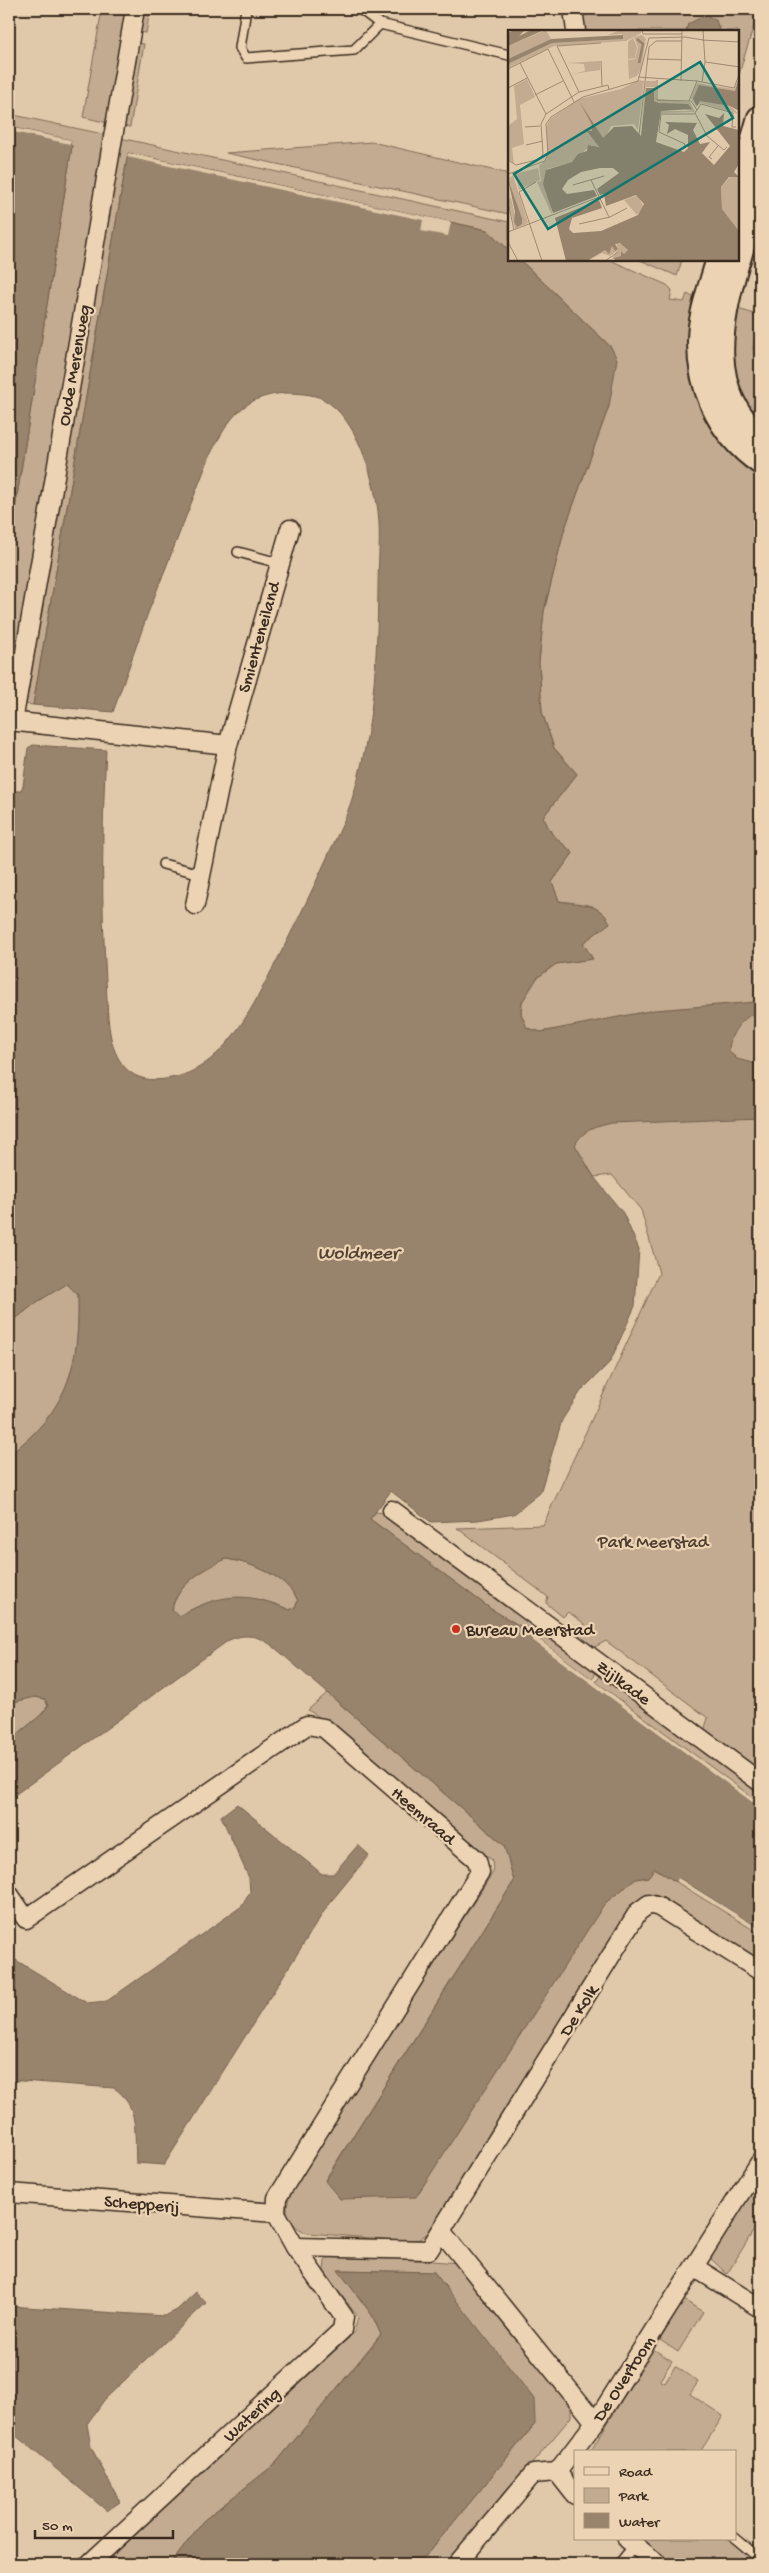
<svg xmlns="http://www.w3.org/2000/svg" width="769" height="2573" viewBox="0 0 769 2573" font-family="'Gochi Hand',sans-serif">
  <rect width="100%" height="100%" fill="#e0c9aa"/>
  <filter id="ink" filterUnits="userSpaceOnUse"><feTurbulence type="fractalNoise" baseFrequency=".02" numOctaves="2"/><feDisplacementMap in="SourceGraphic" scale="10" xChannelSelector="R" yChannelSelector="G"/><feConvolveMatrix kernelMatrix="1 2 1 2 8 2 1 2 1" color-interpolation-filters="sRGB"/></filter>
  <g filter="url(#ink)">
    <g fill="#c2ab90" stroke="#7e6a57">
      <polygon points="102,9 128,9 108,123 83,117"/>
      <polygon points="142,9 150,9 146,33 138,32"/>
      <polygon points="579,9 759,9 738,77 738,31 719,31 719,26 689,24 686,31 581,31"/>
      <polygon points="136,43 144,44 130,127 122,126"/>
      <polygon points="9,114 103,134 105,137 95,209 9,688 9,547 72,146 70,144 70,140 9,127"/>
      <polygon points="120,138 509,222 509,250 487,230 128,153 33,705 26,704"/>
      <polygon points="372,142 509,174 509,214 226,153"/>
      <polygon points="520,260 610,260 667,285 672,290 670,300 684,302 687,294 699,300 760,470 760,1772 704,1731 708,1718 606,1641 591,1649 576,1637 585,1624 568,1612 563,1617 546,1603 548,1597 457,1528 543,1525 659,1273 641,1210 612,1175 594,1177 575,1145 580,1135 565,1028 541,1032 527,1028 521,1014 522,1002 537,978 556,964 592,959 583,943 593,906 559,901 552,882 573,853 552,834 543,817 577,774 554,748 542,712 539,662 544,611 564,531 609,406 611,347"/>
      <polygon points="640,260 682,260 677,276"/>
      <polygon points="731,307 758,315 753,349 760,378 760,428 740,400 725,350"/>
      <path d="M67,1283L78,1295C80,1368 68,1410 9,1455V1324L37,1302Z"/>
      <polygon points="376,1512 384,1513 598,1670 592,1679 534,1636 528,1628 520,1626 491,1609 370,1519"/>
      <path d="M226,1559C252,1563 287,1576 298,1601L295,1607L290,1610C249,1592 218,1594 179,1616L172,1610C176,1585 205,1568 226,1559Z"/>
      <polygon points="602,1673 760,1791 760,1803 596,1682"/>
      <path d="M327,1693L504,1845L514,1881L325,2180L605,1903L636,1879L648,1877L654,1868L760,1934V1961L658,1896L650,1895L639,1899L429,2232L420,2239L408,2241L307,2233C272,2217 291,2194 304,2169L493,1872L492,1860L331,1725L308,1710Z"/>
      <polygon points="35,1697 45,1699 48,1706 41,1715 9,1741 9,1703"/>
      <polygon points="760,2178 760,2220 727,2274 710,2258"/>
      <polygon points="333,2254 460,2263 571,2404 571,2417 448,2564 419,2564 535,2424 434,2272 339,2270 372,2315 381,2334 275,2464 203,2521 171,2564 104,2564 354,2333 358,2317 324,2272 325,2261"/>
      <polygon points="684,2300 703,2312 678,2352 660,2340"/>
      <polygon points="653,2349 672,2361 660,2380 665,2383 675,2366 698,2382 690,2394 723,2416 700,2452 590,2452"/>
      <polygon points="646,2539 729,2539 758,2564 668,2564 644,2544"/>
    </g>
    <g fill="#98836c" stroke="#735f4d" fill-rule="evenodd">
      <polygon points="704,16 708,16 716,20 719,31 686,31 688,24"/>
      <polygon points="9,127 71,140 70,144 72,146 9,547"/>
      <path d="M128,153L487,230L509,250V260H520L611,347L617,359L609,406L564,531L544,611L539,662L542,712L554,748L577,774L543,817L552,834L573,853L552,882L559,901C579,904 601,903 610,923L583,943L593,959L556,964L537,978L522,1002L521,1014L527,1028L541,1032L654,1010L756,1002L759,1009C742,1020 730,1030 729,1051L737,1059L760,1065V1117L612,1123C596,1127 583,1129 575,1145L594,1177L623,1213L639,1249L635,1306L610,1362L581,1391L562,1420L540,1493L514,1514L478,1520L431,1522L391,1491L370,1519L491,1609L520,1626L528,1628L534,1636L532,1640L760,1808V1929L679,1878L676,1882L655,1868L648,1877L636,1879L605,1903L416,2197L340,2199L325,2181L514,1881L504,1845L296,1666C274,1648 259,1627 229,1640L9,1799V1741L41,1715L48,1706L45,1699L35,1697L9,1703V1455C67,1410 80,1368 78,1295L67,1284L37,1302L9,1324V791H20L23,786L28,748L33,745L106,750C102,827 101,903 106,980C108,1006 106,1039 120,1061C132,1080 151,1082 171,1078C218,1070 246,1020 266,981C289,938 311,894 331,849C338,834 346,818 351,802C374,732 377,661 378,588C378,563 381,536 378,511C373,475 357,418 323,399C314,394 296,393 286,393C243,396 230,417 211,453L148,613L113,712L33,705ZM226,1559C252,1563 287,1576 298,1601L295,1607L290,1610C246,1591 220,1593 179,1616L172,1610C176,1585 205,1568 226,1559Z"/>
      <path d="M237,1804L322,1874H333L358,1845L369,1855L328,1905L164,2165L136,2163C134,2135 140,2105 114,2088L9,2080V1956L87,2003L107,2001L242,1906L250,1892L249,1878L221,1816Z"/>
      <polygon points="338,2270 434,2272 534,2399 535,2424 419,2564 171,2564 203,2521 275,2464 381,2335 372,2315"/>
      <polygon points="196,2292 206,2303 105,2399 87,2424 91,2447 120,2502 107,2511 9,2430 9,2306 165,2316 177,2310"/>
    </g>
    <g fill="#e0c9aa">
      <polygon points="9,127 71,140 70,144 9,131"/>
      <polygon points="128,153 451,222 448,236 421,231 423,220 127,157"/>
      <polygon points="534,1636 760,1805 760,1808 532,1640"/>
      <polygon points="678,1878 760,1929 760,1931 679,1881 676,1882"/>
    </g>
    <g fill="none" stroke-linecap="round" stroke-linejoin="round">
      <g stroke="#3b2a1e" stroke-width="12">
        <g id="lane">
          <polyline points="246,9 240,48 246,58 354,50 380,24 509,55"/>
          <polyline points="360,9 380,24"/>
          <polyline points="238,552 279,563"/>
          <polyline points="163,864 201,874"/>
          <polyline points="735,2538 760,2559"/>
          <polyline points="619,2564 636,2543"/>
        </g>
      </g>
      <g stroke="#3b2a1e" stroke-width="21">
        <g id="street">
          <polyline points="573,9 576,31"/>
          <polyline points="9,721 228,745"/>
          <polyline points="13,722 135,9"/>
          <polyline points="195,905 228,745 290,529"/>
          <polyline points="392,1510 760,1782"/>
          <polyline points="9,1894 26,1919 307,1725 324,1728 477,1860 480,1872 277,2198 276,2213 295,2247 344,2317 342,2330 89,2564"/>
          <polyline points="9,2193 276,2213"/>
          <polyline points="442,2232 595,2422"/>
          <polyline points="295,2247 429,2250 638,1912 649,1904 659,1907 760,1971"/>
          <polyline points="694,2267 760,2308"/>
          <polyline points="557,2472 575,2495"/>
          <polyline points="627,2539 658,2564"/>
          <polyline points="457,2564 533,2474 557,2472 599,2417 760,2162"/>
        </g>
      </g>
      <g stroke="#3b2a1e" stroke-width="29">
        <g id="secondary">
          <polyline points="738,197 760,119"/>
          <polyline points="738,258 760,182"/>
          <path d="M719,260C713,283 703,307 701,331C697,382 718,432 760,461"/>
          <path d="M737,260C719,321 704,391 760,438"/>
        </g>
      </g>
      <use href="#lane" stroke="#ebd3b3" stroke-width="9"/>
      <use href="#street" stroke="#ebd3b3" stroke-width="18"/>
      <use href="#secondary" stroke="#ebd3b3" stroke-width="25"/>
    </g>
  </g>
  <circle fill="#c8321e" stroke="#ebd3b3" stroke-width="2" cx="456" cy="1629" r="5"/>
  <g text-anchor="middle" stroke-width="4.5" stroke-linejoin="round" paint-order="stroke">
    <g font-size="18" fill="#3b2a1e" stroke="#ebd3b3">
      <text transform="translate(73 365) rotate(-80)" y="6">Oude Merenweg</text>
      <text transform="translate(258 637) rotate(-74)" y="6">Smienteneiland</text>
      <text transform="translate(624 1682) rotate(36)" y="6">Zijlkade</text>
      <text transform="translate(424 1815) rotate(41)" y="6">Heemraad</text>
      <text transform="translate(578 2010) rotate(-58)" y="6">De Kolk</text>
      <text transform="translate(142 2203) rotate(5)" y="6">Schepperij</text>
      <text transform="translate(623 2378) rotate(-57)" y="6">De Overtoom</text>
      <text transform="translate(251 2414) rotate(-43)" y="6">Watering</text>
    </g>
    <g font-size="18" fill="#4f3d2f" stroke="#ebd3b3">
      <text x="653" y="1547">Park Meerstad</text>
    </g>
    <g font-size="18" fill="#3b2a1e" stroke="#ebd3b3" text-anchor="start">
      <text x="466" y="1635">Bureau Meerstad</text>
    </g>
    <g font-size="19" font-style="italic" fill="#524032" stroke="#ebd3b3">
      <text x="358" y="1258">Woldmeer</text>
    </g>
  </g>
  <g transform="translate(508 30)">
    <rect width="231" height="231" fill="#e0c9aa"/>
    <path d="M38,0L43,9L0,29V16ZM112,0H133V3L118,11L46,16L0,38V34L44,13L114,9V4L100,5ZM134,5L138,9L133,39L129,46L121,49L120,30L127,29L130,17L126,7ZM125,8L129,17L127,28L120,29V12ZM92,31V40L64,44L77,41L76,34L59,33ZM231,48L227,61L191,55L189,76L191,70L205,73L222,76L231,84L193,73L188,77L183,68L189,53L226,59ZM19,49L27,67L12,75L16,114L4,118L6,134L1,129L0,96L9,89L6,56ZM131,50L136,51L130,100L126,94L103,96L97,108L89,114L90,118L83,115L64,132L39,139L44,185L29,152L33,151L31,136L39,129V95L42,89L71,69L113,59ZM138,51H148V69L182,72L187,82L153,83L148,102L153,81H183L146,71V57H138L132,107ZM30,138L32,150L11,160L7,144ZM5,145L20,193L7,199L0,170L3,167L9,196L14,188L0,149ZM224,145L231,147V201L214,179L213,157ZM130,165L136,178L129,185L116,170ZM108,213L115,214L120,220L116,224L113,221L114,226L107,229L108,231L104,228L110,220L102,226L94,223L79,231L97,220L100,223L104,216L107,220L110,219Z" fill="#c2ab90"/>
    <path d="M6,0H17L11,6L23,0H36L0,16V3ZM115,5V9L44,13L0,34V29L43,9ZM231,48V81L222,76L192,71L189,76L185,69L191,55L227,61ZM138,58H146V71L151,73L180,74L184,79L153,81L148,112L176,122L180,118V105L167,99L159,104L161,95L157,92L189,93L185,100L192,114L202,112L194,123L206,135L222,116L197,84L211,88L216,83L215,96L231,100V134L226,142L231,147H221L213,157L214,179L231,201V231H108L106,228L113,226V221L116,224L120,220L112,213L107,214L110,219L107,221L104,216L101,224L97,220L79,231H58L47,188L91,170L94,178L64,188L61,199L65,203L93,201L130,185L136,174L128,165L98,176L96,164L92,165L89,159L111,143L105,138H92L73,142L60,150L54,159L59,164L86,160L89,166L45,183L35,154L38,140L64,132L70,124L79,121L80,115L91,117L79,101H84V95L71,71L95,108L106,97L124,96L133,106ZM0,149L14,188V194L9,197L6,192L7,182Z" fill="#98836c"/>
    <path fill="none" stroke="#98836c" stroke-width="2.5" d="M129,9L135,14L131,33"/>
    <path fill="none" stroke="#9e8972" stroke-width="1" d="M134,0L135,4H174M194,10L232,12M139,29L173,30M93,31L94,56M197,32L232,37M12,33L38,84M0,39L40,19L66,72M130,47L189,51L226,58L232,42M149,50V70L183,71L189,80M173,51L174,0M194,52L197,32L195,0M0,58L19,48M71,62L49,16L93,13M27,65L55,51M181,71L189,51M189,80L193,74L225,83L224,97H228M187,83L199,106L216,120L219,117M17,97L32,96M131,105L141,17L148,11H174M18,115L35,111M175,119L177,114L151,102L153,84H186L189,80M204,129L201,127L210,116M0,130L8,135L32,129L35,124L33,94L38,84L71,62L100,55L101,60M0,144L37,131L40,124L38,94L43,87L75,67L130,51L141,8L177,7L195,10M83,150L101,187M28,152L11,162L34,231M65,155L96,146M0,172L6,200M71,194L102,187L119,178M0,202L91,167M0,212L10,231M97,231L110,222"/>
    <path fill="#0f766e" fill-opacity="0.15" stroke="#0f766e" stroke-width="2.5" d="M192,32L225,88L40,199L6,144Z"/>
    <rect width="231" height="231" fill="none" stroke="#3b2a1e" stroke-width="2.5"/>
  </g>
  <rect width="769" height="2573" fill="none" stroke="#ebd3b3" stroke-width="30"/>
  <rect x="15" y="15" width="739" height="2543" fill="none" stroke="#3b2a1e" stroke-width="2" filter="url(#ink)"/>
  <rect x="574" y="2450" width="162" height="90" fill="#ebd3b3" stroke="#a58f77"/>
  <rect x="584" y="2467" width="25" height="8" fill="#ebd3b3" stroke="#a58f77"/>
  <text x="619" y="2476" font-size="15" fill="#3b2a1e">Road</text>
  <rect x="584" y="2488" width="25" height="15" fill="#c2ab90" stroke="#a58f77"/>
  <text x="619" y="2500" font-size="15" fill="#3b2a1e">Park</text>
  <rect x="584" y="2513" width="25" height="15" fill="#98836c" stroke="#a58f77"/>
  <text x="619" y="2526" font-size="15" fill="#3b2a1e">Water</text>
  <path d="M35 2530v8h138v-8" fill="none" stroke="#3b2a1e" stroke-width="2.5"/>
  <text x="42" y="2530" font-size="15" fill="#3b2a1e" stroke="#ebd3b3" stroke-width="4" paint-order="stroke">50 m</text>
</svg>
